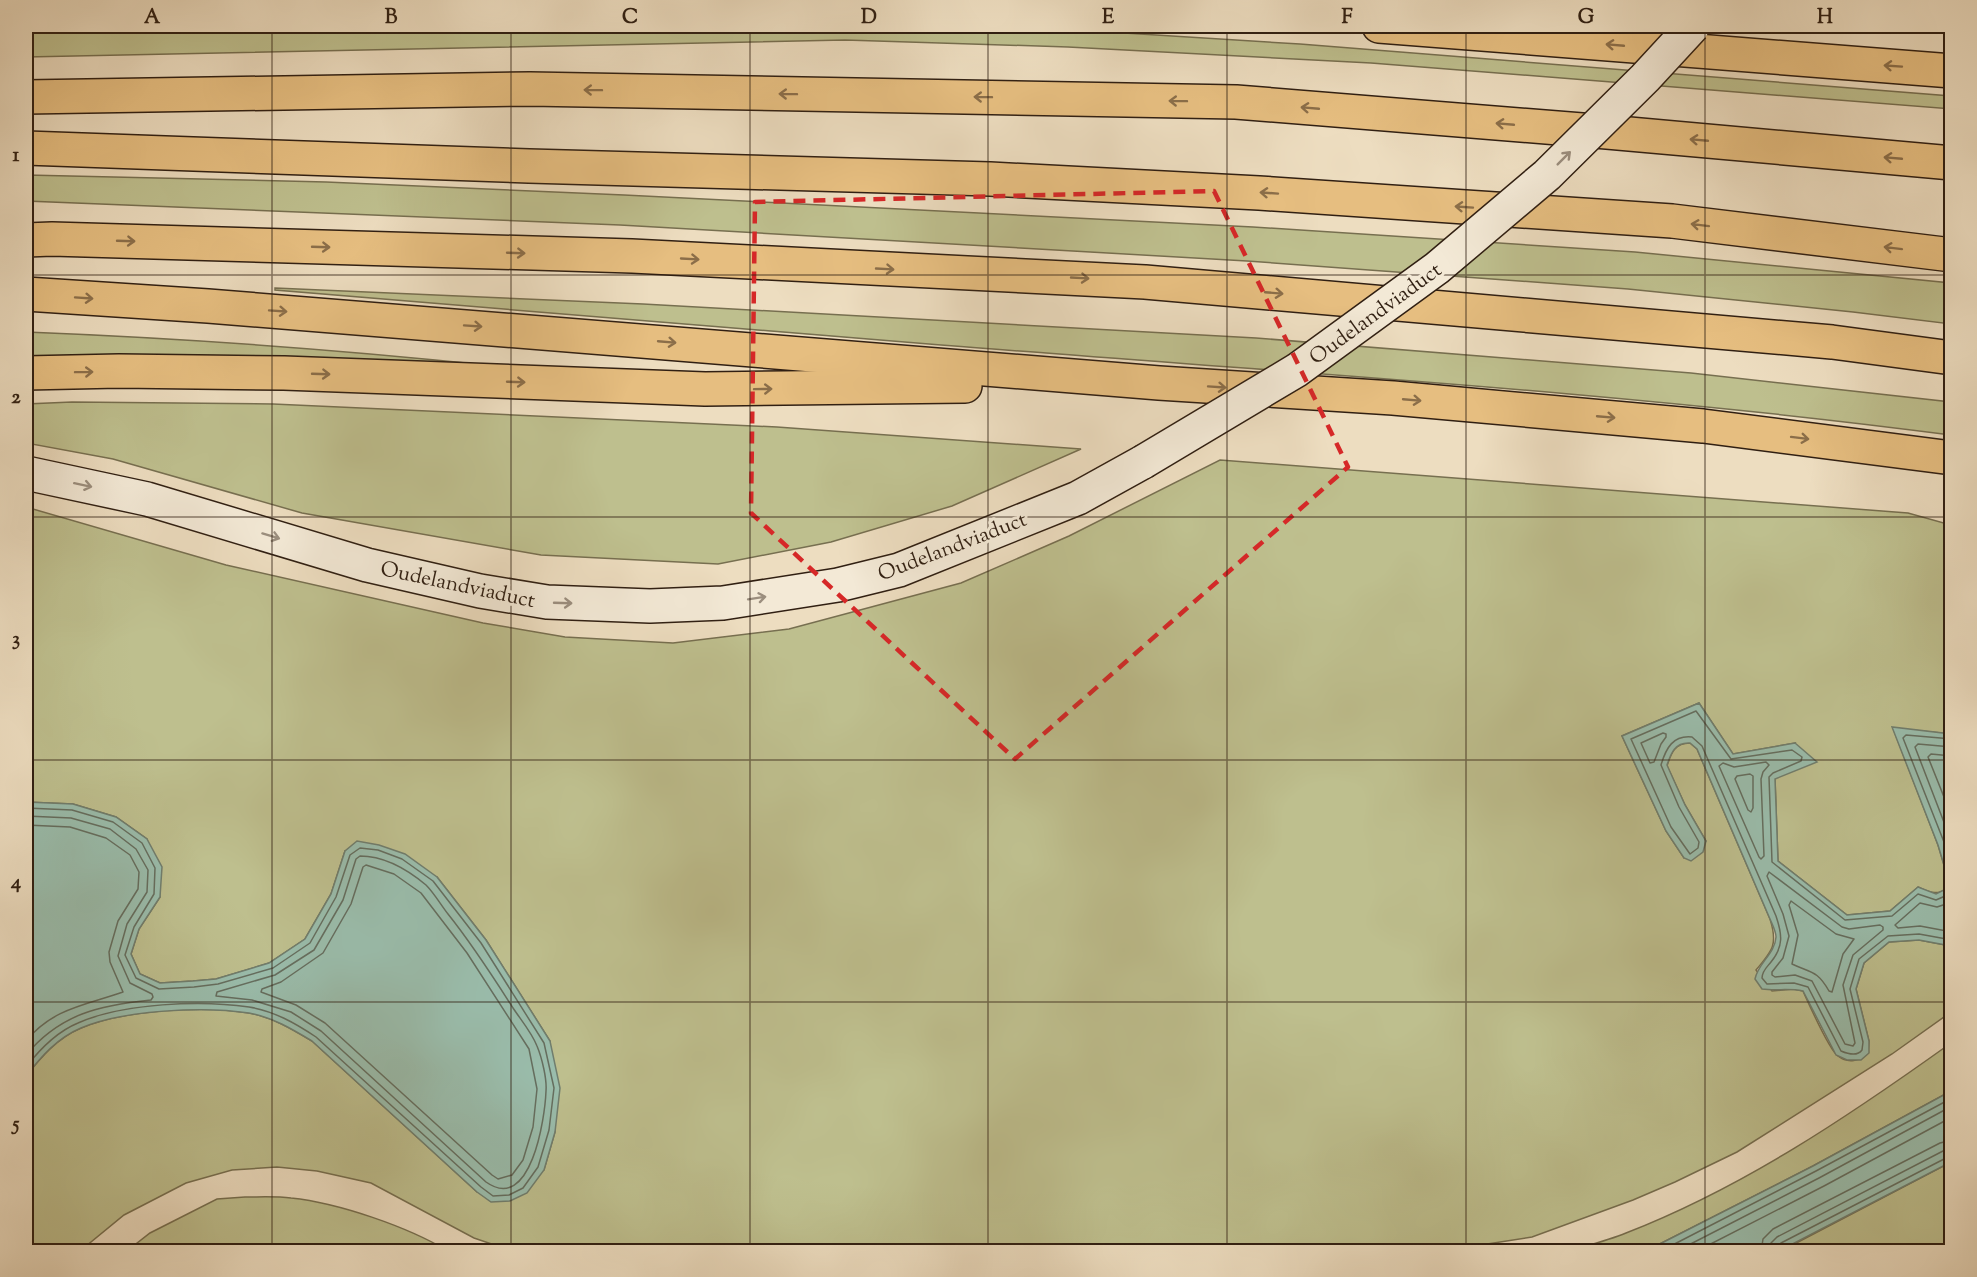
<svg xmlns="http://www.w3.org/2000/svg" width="1977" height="1277" viewBox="0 0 1977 1277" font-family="'Sorts Mill Goudy',serif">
  <rect width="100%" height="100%" fill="#edddc0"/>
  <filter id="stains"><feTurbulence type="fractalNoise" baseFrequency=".00333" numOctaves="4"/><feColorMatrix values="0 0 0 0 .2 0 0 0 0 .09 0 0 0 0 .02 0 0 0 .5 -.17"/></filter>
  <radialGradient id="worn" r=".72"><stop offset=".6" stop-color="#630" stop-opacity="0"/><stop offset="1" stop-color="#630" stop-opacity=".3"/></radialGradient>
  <g fill="#bebf8e" stroke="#776f50" stroke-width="1.5">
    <polygon points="26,26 1010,26 1300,44 1951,96 1952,109 1371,63 1068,47 845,40 26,57"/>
    <polygon points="26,175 326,182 624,195 1253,227 1635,252 1951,283 1951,324 1853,312 1628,289 1247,261 620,225 26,201"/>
    <path d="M275,288L643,304L1256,338L1691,373L1951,402V435C1616,391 1278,372 941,345C719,328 497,308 275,290Z"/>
    <path d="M26,332C179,338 332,349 486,365L26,358Z"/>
    <polygon points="72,402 273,404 777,427 1081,449 952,506 831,542 718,564 541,555 302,513 113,459 26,443 26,404"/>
    <path d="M1220,460L1908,513L1951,525V734L1893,728L1938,845L1947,875L1948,888C1936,896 1930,892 1918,887L1890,911L1847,915L1778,861L1775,778L1795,743L1733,754L1699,703L1622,736L1666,831L1684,858L1706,841L1685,805L1667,766C1671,753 1675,743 1690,743L1697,749L1770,919C1778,944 1773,950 1756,970L1772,991L1793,989L1803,991C1809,1004 1829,1050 1838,1056C1848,1064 1860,1061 1868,1053L1869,1041L1856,989L1864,963L1889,942L1919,940L1951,946V1012L1892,1054L1737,1152L1675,1182L1633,1200L1532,1237L1442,1251H512L474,1238L371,1183L317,1171L277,1167L232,1170L186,1183L124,1215L80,1251H26V1076C41,1057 57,1038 81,1028C124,1010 203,1005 249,1013C272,1017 292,1029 312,1041L477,1192L544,1170L555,1132L550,1041L486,940L437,877L345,851L331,894L305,939L269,963L216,979L193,981L160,983L140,974L131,954L139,929L160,897L147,839L116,817L73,804L26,802V507L226,565L483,623L565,637L673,643L789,629L961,583L1069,536Z"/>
    <path d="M1951,1043V1091L1813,1166L1646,1251L1565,1252C1585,1246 1607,1241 1626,1233C1744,1187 1849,1116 1951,1043Z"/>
    <polygon points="1951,1162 1951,1251 1779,1252"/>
    <path d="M245,1197C260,1197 276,1196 291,1198C339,1203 408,1227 448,1251H127L150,1233L217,1199Z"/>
  </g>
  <g fill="#9abdac" stroke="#707e6e" stroke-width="1.5">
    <path d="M1699,703L1733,754L1795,743L1817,762L1775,779L1778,861L1847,915L1890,911L1918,887L1936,894L1948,888L1947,875L1938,845L1892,727L1951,734V946L1919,940L1889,942L1864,963L1856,989L1869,1041V1053L1861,1060H1847L1836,1055L1803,991C1789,988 1776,991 1762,989L1755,979C1758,963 1775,954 1776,937C1776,931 1772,924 1770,919L1697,749L1690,743C1675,742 1671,753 1667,765L1685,805L1706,841L1703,852L1691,861L1684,858L1666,831L1622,736Z"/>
    <path d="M26,802L73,804L116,817L147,839L162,867L160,897L139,929L131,954L140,974L160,983L193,981L216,979L269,963L305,939L331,894L345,851L357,841L379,845L405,854L437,877L486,940L550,1041L560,1088L555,1132L544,1170L527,1193L510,1201L491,1202L477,1192L312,1041C292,1029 272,1017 249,1013C204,1006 123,1010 81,1028C57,1038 41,1057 26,1076Z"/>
    <polygon points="1951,1091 1951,1162 1779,1251 1646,1251 1813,1166"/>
  </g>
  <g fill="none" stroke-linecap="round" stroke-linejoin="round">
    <g stroke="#656e5f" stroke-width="1.5">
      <polygon points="1663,733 1666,734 1666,737 1661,744 1654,762 1650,763 1641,743"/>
      <polyline points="1952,739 1906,735 1903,738 1944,842 1952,869"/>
      <polyline points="1952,747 1918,744 1915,747 1952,843"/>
      <polyline points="1952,756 1931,754 1928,757 1952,817"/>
      <polygon points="1766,762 1769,765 1763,772 1761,779 1764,856 1761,859 1759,857 1719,766 1723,763 1734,767"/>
      <polygon points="1750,774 1753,776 1753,808 1751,812 1748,810 1735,779 1737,776"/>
      <path d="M26,808L72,810L113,822L142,843L155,868L154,894L134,927L125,955L136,978L159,989L194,987L218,984L273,968L310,943L336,897L350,855L360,848L378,850L402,859L433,881L481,943L544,1043L554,1088L549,1130L538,1167L523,1188L509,1195L493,1196L481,1187L316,1037C295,1023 274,1011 249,1007C201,1000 123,1003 78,1023C56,1032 40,1049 26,1067"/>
      <path d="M26,816L71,818L110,829L136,849L148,870L147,892L127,924L118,956L130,983L152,994L153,997L151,1000C100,1005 60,1014 26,1055"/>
      <path d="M26,825L70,827L106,838L130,855L139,872L138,889L118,921L109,952L110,962L123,992C86,1005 53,1008 26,1041"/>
      <path d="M360,856C384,856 408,870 426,885C434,893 441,905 448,914C472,944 492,975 513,1008C521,1020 532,1033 537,1046C542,1058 547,1079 546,1091C545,1118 531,1214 486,1182L321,1031L291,1012L252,1000L216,996L217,992L275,975L314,950L343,900L356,859Z"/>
      <polygon points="366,865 394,874 421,893 467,953 529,1049 537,1089 533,1127 523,1160 512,1175 498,1179 492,1175 325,1023 296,1005 261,992 262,989 281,982 323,953 351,904 363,867"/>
      <polygon points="1769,872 1842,927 1849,929 1880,925 1883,927 1883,930 1853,955 1843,985 1855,1043 1853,1046 1845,1044 1812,981 1795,975 1775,977 1772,975 1772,972 1783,958 1789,936 1783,914 1767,876"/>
      <path d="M1952,893L1936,900L1918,894L1892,916L1845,920L1772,862L1769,777L1773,773L1801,761L1802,757L1792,750L1731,759L1696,711L1631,739L1671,827L1690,854L1698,848L1699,842L1679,807L1661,765C1666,748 1673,735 1692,737L1702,746L1776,916C1782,934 1784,946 1771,962C1767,967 1762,971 1762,978L1767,984L1794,983L1808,987L1841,1051C1848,1054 1857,1057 1862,1050L1863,1042L1850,989L1859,959L1888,936L1919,934L1952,940"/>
      <path d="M1791,901L1836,934L1854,939L1843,954L1832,992L1829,991C1817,970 1811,973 1792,964L1798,935L1789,905Z"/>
      <polyline points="1952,902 1937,907 1920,903 1895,925 1898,928 1920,926 1952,932"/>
      <polyline points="1659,1252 1816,1171 1952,1098"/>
      <polyline points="1675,1252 1819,1178 1952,1106"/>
      <polyline points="1695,1252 1824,1186 1952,1117"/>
      <polyline points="1761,1252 1763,1239 1773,1229 1940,1143 1952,1140"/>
      <polyline points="1770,1252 1771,1243 1777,1237 1943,1151 1952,1149"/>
      <polyline points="1778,1252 1778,1247 1781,1243 1946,1158 1952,1157"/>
    </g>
    <g stroke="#301f12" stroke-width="36">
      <polyline id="secondary" points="26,473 147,499 367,565 480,591 547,602 650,606 723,603 838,585 899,570 1078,498 1143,462"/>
    </g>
    <g stroke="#301f12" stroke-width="36">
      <g id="highway">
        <polyline points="1379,26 1952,71"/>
        <polyline points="26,97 530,89 1236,102 1607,132 1952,163"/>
        <polyline points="26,148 529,166 990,179 1259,193 1672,221 1952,255"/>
        <polyline points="26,240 52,239 632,256 1145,282 1832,342 1952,358"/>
        <polyline points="26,294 208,306 1159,383 1393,398 1703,426 1952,458"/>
        <polyline points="26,373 119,371 284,373 705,389 965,386"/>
      </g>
    </g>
    <use href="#secondary" stroke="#f3e9d6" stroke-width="33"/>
    <use href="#highway" stroke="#e6be80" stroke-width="33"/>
    <g stroke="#301f12" stroke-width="36" stroke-linecap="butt">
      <polyline id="secondary-bridge" points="1143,462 1297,370 1437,268 1547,175 1645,78 1693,26"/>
    </g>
    <use href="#secondary-bridge" stroke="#f3e9d6" stroke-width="33"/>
  </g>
  <defs><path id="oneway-shaft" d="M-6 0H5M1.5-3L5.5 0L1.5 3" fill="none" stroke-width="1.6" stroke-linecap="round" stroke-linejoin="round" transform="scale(1.5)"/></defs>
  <g stroke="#8b6e49">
    <use href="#oneway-shaft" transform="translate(1615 45) rotate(-175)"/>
    <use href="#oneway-shaft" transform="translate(1893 66) rotate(-176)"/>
    <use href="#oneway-shaft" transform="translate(593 90) rotate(-179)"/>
    <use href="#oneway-shaft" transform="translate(788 94) rotate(-179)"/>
    <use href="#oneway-shaft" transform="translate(983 97) rotate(-179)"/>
    <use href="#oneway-shaft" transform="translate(1178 101) rotate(-179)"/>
    <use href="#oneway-shaft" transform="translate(1310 108) rotate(-175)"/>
    <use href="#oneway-shaft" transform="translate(1505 124) rotate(-175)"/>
    <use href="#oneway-shaft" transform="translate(1699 140) rotate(-175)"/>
    <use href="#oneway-shaft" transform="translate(1893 158) rotate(-175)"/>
    <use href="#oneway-shaft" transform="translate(1269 193) rotate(-176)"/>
    <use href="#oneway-shaft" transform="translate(1464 207) rotate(-176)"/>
    <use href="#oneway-shaft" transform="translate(1700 225) rotate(-173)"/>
    <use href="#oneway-shaft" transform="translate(126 241) rotate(2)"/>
    <use href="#oneway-shaft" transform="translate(321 247) rotate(2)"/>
    <use href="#oneway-shaft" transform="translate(1893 248) rotate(-173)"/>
    <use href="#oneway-shaft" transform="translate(516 253) rotate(2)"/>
    <use href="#oneway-shaft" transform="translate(690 259) rotate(3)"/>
    <use href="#oneway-shaft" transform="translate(885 269) rotate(3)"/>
    <use href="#oneway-shaft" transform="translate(1080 278) rotate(3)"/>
    <use href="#oneway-shaft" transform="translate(1274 293) rotate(5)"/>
    <use href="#oneway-shaft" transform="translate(84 298) rotate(4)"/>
    <use href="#oneway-shaft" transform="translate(278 311) rotate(4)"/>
    <use href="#oneway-shaft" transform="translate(473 326) rotate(4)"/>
    <use href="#oneway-shaft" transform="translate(667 342) rotate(5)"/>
    <use href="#oneway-shaft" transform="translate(84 372) rotate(-1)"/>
    <use href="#oneway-shaft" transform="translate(321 374) rotate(2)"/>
    <use href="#oneway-shaft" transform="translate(516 382) rotate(2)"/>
    <use href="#oneway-shaft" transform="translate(1217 387) rotate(4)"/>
    <use href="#oneway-shaft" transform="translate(763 389) rotate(-1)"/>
    <use href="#oneway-shaft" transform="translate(1412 400) rotate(5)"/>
    <use href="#oneway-shaft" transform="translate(1606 417) rotate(5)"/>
    <use href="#oneway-shaft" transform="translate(1800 438) rotate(7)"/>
  </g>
  <g stroke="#9b8e7e">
    <use href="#oneway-shaft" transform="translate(1564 158) rotate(-45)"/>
    <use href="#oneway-shaft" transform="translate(83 485) rotate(12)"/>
    <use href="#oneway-shaft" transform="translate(271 536) rotate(17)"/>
    <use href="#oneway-shaft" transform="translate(757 598) rotate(-9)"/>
    <use href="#oneway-shaft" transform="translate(563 603) rotate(2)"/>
  </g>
  <path fill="none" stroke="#d62828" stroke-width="4.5" stroke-dasharray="12 8" stroke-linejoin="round" d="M1214,191L1348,467L1015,759L751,513L755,202Z"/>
  <path fill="none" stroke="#301f12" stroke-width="1.5" stroke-opacity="0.55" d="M272,26V1252M511,26V1252M750,26V1252M988,26V1252M1227,26V1252M1466,26V1252M1705,26V1252M26,275H1952M26,517H1952M26,760H1952M26,1002H1952"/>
  <g text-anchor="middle" stroke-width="6" stroke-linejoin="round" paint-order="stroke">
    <g font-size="21" fill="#301f12" stroke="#f3e9d6">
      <text transform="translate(1375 313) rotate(-36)" y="7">Oudelandviaduct</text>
      <text transform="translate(952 546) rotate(-21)" y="7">Oudelandviaduct</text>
      <text transform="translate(458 584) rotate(12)" y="7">Oudelandviaduct</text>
    </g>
  </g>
  <rect width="1977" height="1277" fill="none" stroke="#edddc0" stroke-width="66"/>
  <rect x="33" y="33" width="1911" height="1211" fill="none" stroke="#301f12" stroke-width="2"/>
  <g font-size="20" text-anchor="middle" font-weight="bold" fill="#301f12">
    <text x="152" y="23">A</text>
    <text x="391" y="23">B</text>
    <text x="630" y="23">C</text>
    <text x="869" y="23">D</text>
    <text x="1108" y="23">E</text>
    <text x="1347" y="23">F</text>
    <text x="1586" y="23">G</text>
    <text x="1825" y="23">H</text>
    <text x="16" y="161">1</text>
    <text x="16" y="403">2</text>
    <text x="16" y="645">3</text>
    <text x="16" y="888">4</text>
    <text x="16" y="1130">5</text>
  </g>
  <rect width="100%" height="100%" filter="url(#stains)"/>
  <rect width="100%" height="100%" fill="url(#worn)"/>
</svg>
